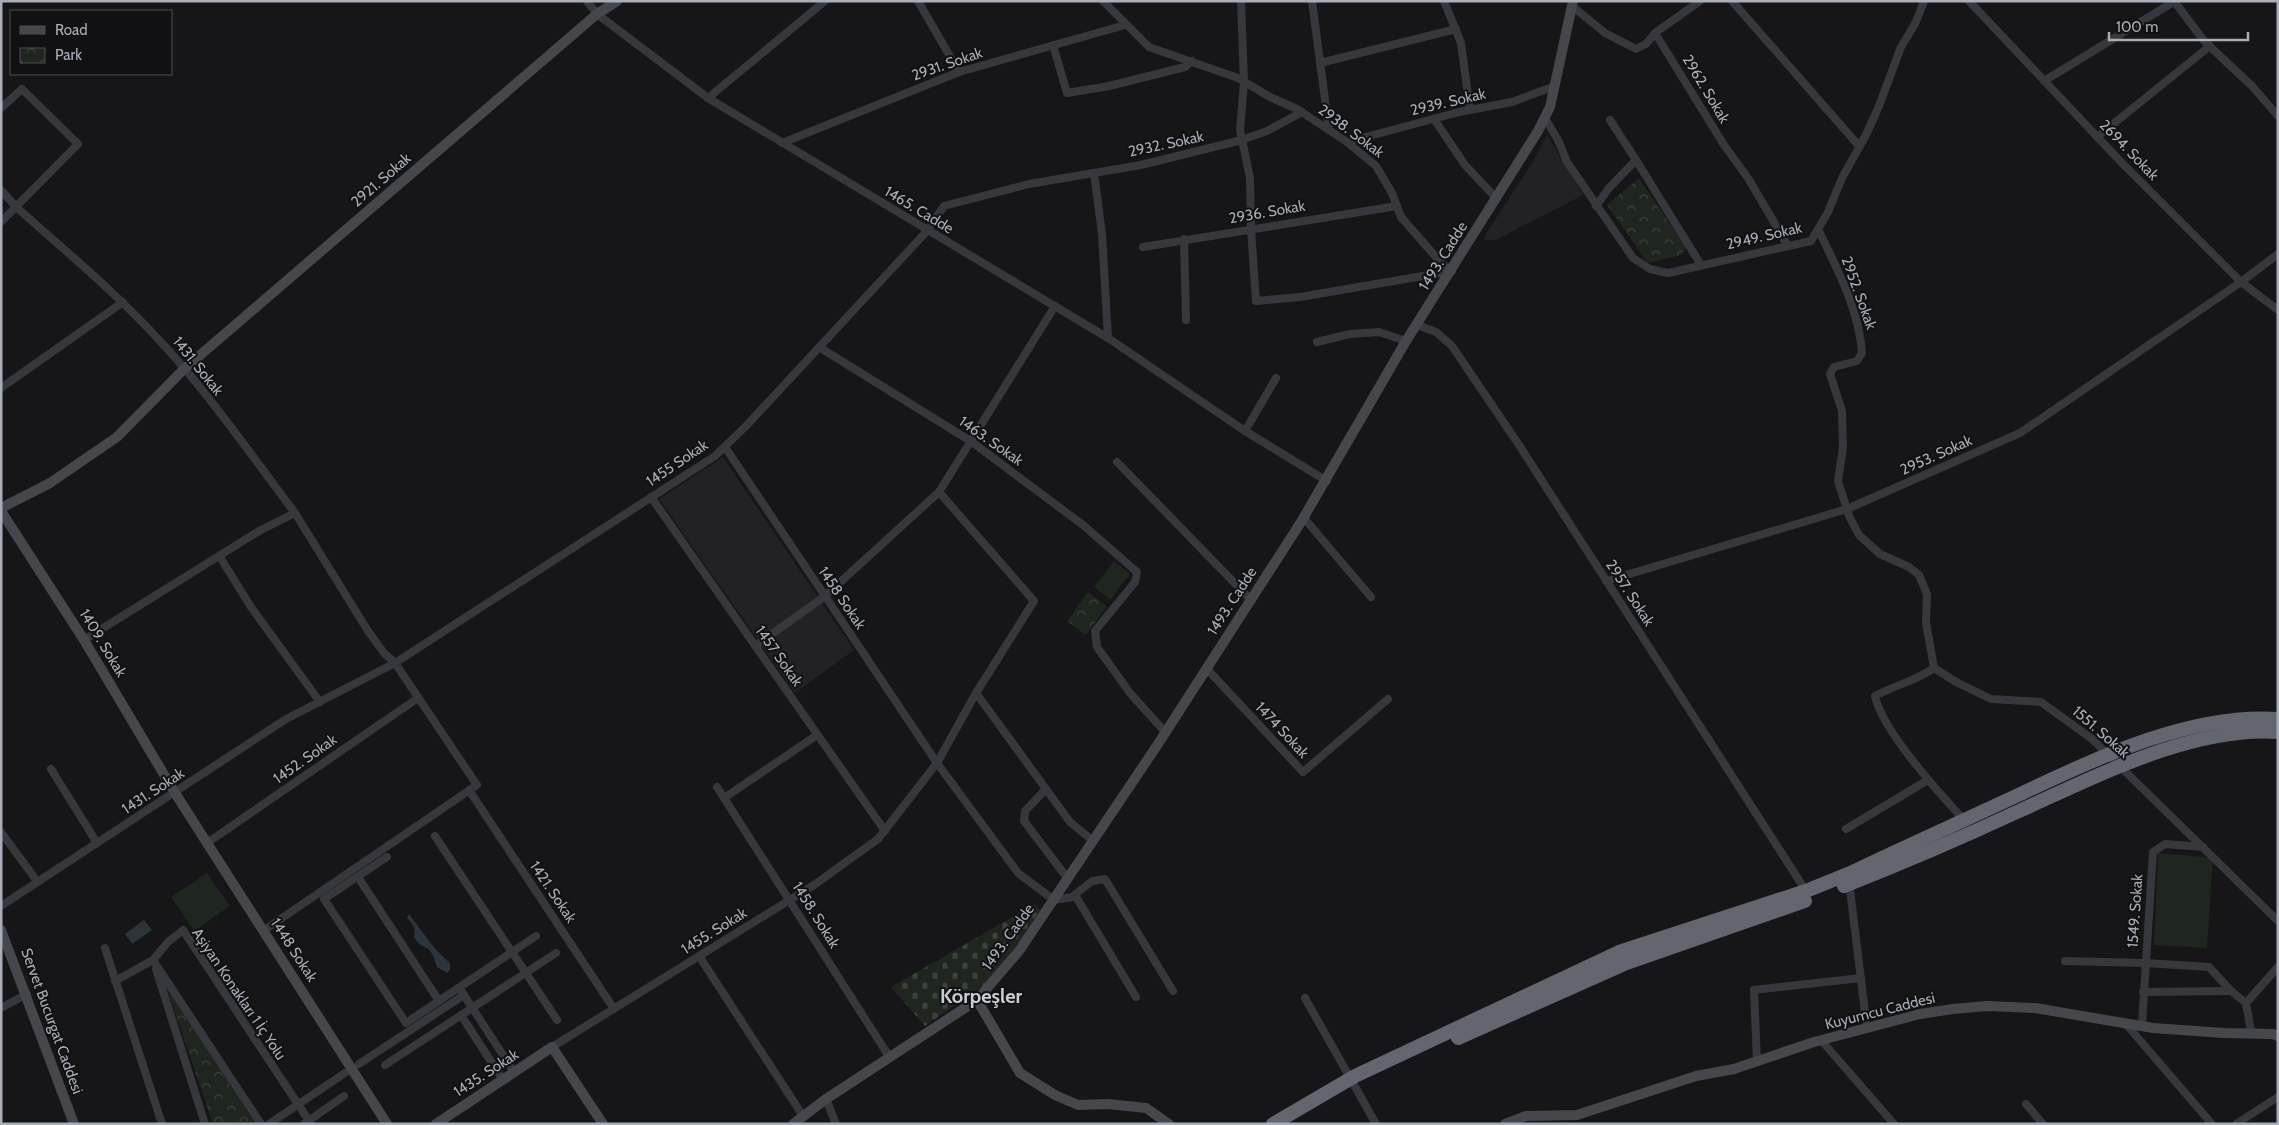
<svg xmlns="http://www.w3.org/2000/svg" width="2279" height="1125" viewBox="0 0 2279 1125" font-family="Cabin,sans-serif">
  <defs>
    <pattern id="cemetery-stones" width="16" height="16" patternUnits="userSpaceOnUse" patternTransform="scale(1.25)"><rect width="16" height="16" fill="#1e261f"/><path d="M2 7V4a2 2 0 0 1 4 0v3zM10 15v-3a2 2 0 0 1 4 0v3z" fill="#3c433d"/></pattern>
    <pattern id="park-crowns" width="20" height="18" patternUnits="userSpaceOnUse" patternTransform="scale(1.25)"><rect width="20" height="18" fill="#1e261f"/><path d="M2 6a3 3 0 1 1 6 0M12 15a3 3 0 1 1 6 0" fill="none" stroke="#3c433d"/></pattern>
  </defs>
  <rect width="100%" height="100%" fill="#161618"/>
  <g fill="#222225">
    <polygon points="1547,135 1583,195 1496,240 1484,240 1487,232 1534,160"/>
    <polygon points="723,457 854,650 795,693 659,499"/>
  </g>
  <g fill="#1e261f">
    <polygon points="1114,561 1130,574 1110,600 1094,587"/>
    <polygon points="2158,853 2213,858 2207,948 2154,945"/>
    <polygon points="207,873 230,906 194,931 171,897"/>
  </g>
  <polygon fill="url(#cemetery-stones)" points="1035,904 1040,910 1015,947 988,983 925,1026 891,987"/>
  <g fill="url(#park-crowns)">
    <polygon points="1639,178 1686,248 1681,255 1648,263 1607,205"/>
    <polygon points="1088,592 1107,606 1086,635 1067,621"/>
    <polygon points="165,983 255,1123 255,1124 213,1124"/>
  </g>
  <g fill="#2c353c">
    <path d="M409,914C421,930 435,951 450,963V970L447,973L437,967C430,940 423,953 414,937C416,930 413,923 407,918Z"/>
    <polygon points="144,920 152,930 132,944 125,934"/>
  </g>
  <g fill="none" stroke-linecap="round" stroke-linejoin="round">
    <g stroke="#37383d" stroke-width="8">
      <polyline points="587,1 597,14 708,98 1108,338 1245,431"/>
      <polyline points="918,1 959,72"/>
      <polyline points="1103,1 1149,47 1238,78 1270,97 1297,109 1347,142 1376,166 1392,193 1401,217 1442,264 1452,271"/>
      <polyline points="1241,1 1244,82 1240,130 1250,178 1251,229 1256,301 1300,297 1452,271"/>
      <polyline points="1312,1 1329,130"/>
      <polyline points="1444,1 1461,43 1470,110"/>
      <polyline points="1732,1 1859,146"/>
      <polyline points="1969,1 2121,162 2241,282 2278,310"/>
      <polyline points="2174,1 2204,41 2252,86 2278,116"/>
      <polyline points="1572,6 1605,33 1636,49 1646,44 1655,33 1724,145 1748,178 1788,246"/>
      <polyline points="1655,33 1700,1"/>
      <polyline points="1053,45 1067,93 1109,86 1185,67 1192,61"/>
      <polyline points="1320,63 1456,29"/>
      <polyline points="2044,81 2175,1"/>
      <polyline points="708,98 825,1"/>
      <polyline points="1,108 22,89 78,144 1,222"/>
      <polyline points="1545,118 1559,142 1567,162 1633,258 1650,269 1668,273 1811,241 1828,212 1842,178 1866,135 1879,106 1901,47 1916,22 1924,1"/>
      <polyline points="1434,119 1465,165 1497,199"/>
      <polyline points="1610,120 1636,160"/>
      <polyline points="2097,137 2210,46"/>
      <polyline points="1347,142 1459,112 1512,102 1555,86"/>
      <polyline points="782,143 959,72 1125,25"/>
      <polyline points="1094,173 1102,234 1108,338"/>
      <path d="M1,190L16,207C66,251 116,293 161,342C210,395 252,456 295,513L259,531L84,640"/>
      <polyline points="1596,206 1609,188 1636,160 1701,265"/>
      <path d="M1818,229C1837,269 1859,309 1862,353L1857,361L1834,367L1830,374L1842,411L1843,447L1838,481L1849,516L1859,535L1880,554L1909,567L1919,575L1927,594L1926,622L1934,668"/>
      <polyline points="1184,239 1186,320"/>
      <polyline points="1143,247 1397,206"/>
      <polyline points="1417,325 1436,332 1452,346 1519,445 1806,891"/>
      <polyline points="1317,342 1350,334 1379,332 1406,341"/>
      <polyline points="819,347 972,442 1083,525 1137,572 1135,582 1095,631 1097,647 1130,693 1166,733"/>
      <polyline points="1276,378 1245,431 1327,481"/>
      <polyline points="1,388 123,302"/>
      <polyline points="725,447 937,763 1018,873 1054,900 1072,897 1092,881 1105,879 1173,991"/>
      <polyline points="1117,462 1251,600"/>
      <polyline points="651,497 885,831"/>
      <polyline points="1304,518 1371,597"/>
      <polyline points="220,557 251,607 320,702"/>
      <polyline points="1606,581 1847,509 2020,433 2241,282 2278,254"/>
      <polyline points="755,646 824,597 939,492 1055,306"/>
      <polyline points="1207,669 1303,772 1388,699"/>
      <polyline points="976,693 1070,822 1093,841"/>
      <polyline points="51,769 97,843"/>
      <polyline points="717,787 890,1058"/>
      <polyline points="1046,789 1025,811 1024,821 1068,879"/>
      <polyline points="469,790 614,1009"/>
      <polyline points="724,798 817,735"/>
      <path d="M1964,820C1939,793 1882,730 1875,696C1895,685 1916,681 1934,668L1958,683L1991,699L2041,702L2092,739L2278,921"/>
      <polyline points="1846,829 1928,780"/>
      <polyline points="1,832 37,881"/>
      <polyline points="435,836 557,1020"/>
      <polyline points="207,843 418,698"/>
      <polyline points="387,857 324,899 406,1023 536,936"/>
      <polyline points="358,877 439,1001"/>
      <polyline points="1849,881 1867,1029"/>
      <polyline points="1075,895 1136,997"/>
      <polyline points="1,906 286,719 395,663 715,456 747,425 927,231 944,206 1029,184 1141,165 1242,140 1267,131 1302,112"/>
      <polyline points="263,931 477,785 395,663 384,653 368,631 295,513"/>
      <polyline points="105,948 162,1124"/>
      <polyline points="699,956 803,1116"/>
      <polyline points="153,960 261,1124"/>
      <polyline points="2065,961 2146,963 2209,967 2231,991 2246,1003"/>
      <polyline points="156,969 205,1124"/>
      <polyline points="115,981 153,960 168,942 183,930 311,1124"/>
      <polyline points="462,992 514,1072"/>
      <polyline points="2143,992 2231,991"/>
      <polyline points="1305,998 1376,1124"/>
      <polyline points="1,1008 27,994"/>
      <polyline points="461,1015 503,1080"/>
      <polyline points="2125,1023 2212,1124"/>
      <polyline points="2142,1025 2153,852 2165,844 2203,847"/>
      <polyline points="2251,1032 2246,1003 2278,967"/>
      <polyline points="1821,1040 1894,1124"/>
      <polyline points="552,1047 814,885 878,839 937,763 976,693 1034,601 939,492"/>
      <polyline points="1757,1062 1754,990 1861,978"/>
      <polyline points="359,1064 464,995"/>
      <polyline points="385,1065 556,953"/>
      <polyline points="826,1099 836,1124"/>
      <polyline points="2026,1104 2043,1124"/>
      <polyline points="269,1124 345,1073"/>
      <polyline points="304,1124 344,1096"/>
      <polyline points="2236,1124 2278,1097"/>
    </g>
    <g stroke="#45474d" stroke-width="10">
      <polyline points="1,508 50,483 117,437 184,369 597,14 617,1"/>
      <polyline points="1,511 84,640 175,793 387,1124"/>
      <polyline points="1,930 74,1124"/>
      <polyline points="977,1000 1020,1073 1055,1095 1078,1105 1108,1104 1146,1108 1169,1124"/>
      <polyline points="436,1124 552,1047 603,1124"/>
      <polyline points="793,1124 826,1099 977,1000 1019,951 1158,744 1301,522 1406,341 1538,131 1550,107 1573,1"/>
      <polyline points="1505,1124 1526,1116 1577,1115 1696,1076 1734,1069 1814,1042 1920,1014 1953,1009 1987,1006 2035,1008 2153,1028 2224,1033 2273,1034 2278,1036"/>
    </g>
    <g stroke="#63666e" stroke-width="14">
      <path d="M1844,886C1903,863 1961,838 2019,811C2095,777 2192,726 2278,732"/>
      <polyline points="1458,1038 1624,964 1805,901"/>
      <path d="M1273,1124L1355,1076L1619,952L1806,891L1848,874C1903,848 1958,823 2014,797C2093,760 2188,713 2278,719"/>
    </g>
  </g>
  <g text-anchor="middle" stroke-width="4" stroke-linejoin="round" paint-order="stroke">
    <g font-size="15" fill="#a8adb8" stroke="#111113">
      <text transform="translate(947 64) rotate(-19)" y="5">2931. Sokak</text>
      <text transform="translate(1706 89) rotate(59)" y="5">2962. Sokak</text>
      <text transform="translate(1448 102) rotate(-13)" y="5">2939. Sokak</text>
      <text transform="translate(1351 131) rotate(37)" y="5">2938. Sokak</text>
      <text transform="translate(1166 144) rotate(-12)" y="5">2932. Sokak</text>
      <text transform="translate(2129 150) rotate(46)" y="5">2694. Sokak</text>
      <text transform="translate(381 180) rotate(-41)" y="5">2921. Sokak</text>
      <text transform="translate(919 210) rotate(31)" y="5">1465. Cadde</text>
      <text transform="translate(1267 212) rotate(-10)" y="5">2936. Sokak</text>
      <text transform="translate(1764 236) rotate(-13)" y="5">2949. Sokak</text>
      <text transform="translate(1443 256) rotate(-58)" y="5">1493. Cadde</text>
      <text transform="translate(1859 293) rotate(70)" y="5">2952. Sokak</text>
      <text transform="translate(198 366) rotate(51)" y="5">1431. Sokak</text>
      <text transform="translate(991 441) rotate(35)" y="5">1463. Sokak</text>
      <text transform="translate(1936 455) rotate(-24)" y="5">2953. Sokak</text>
      <text transform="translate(677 463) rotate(-34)" y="5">1455 Sokak</text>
      <text transform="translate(1630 593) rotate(57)" y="5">2957. Sokak</text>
      <text transform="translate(842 598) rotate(56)" y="5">1458 Sokak</text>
      <text transform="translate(1232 601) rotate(-57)" y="5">1493. Cadde</text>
      <text transform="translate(103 643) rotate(59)" y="5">1409. Sokak</text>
      <text transform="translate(779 656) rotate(55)" y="5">1457 Sokak</text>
      <text transform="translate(1282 730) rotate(47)" y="5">1474 Sokak</text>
      <text transform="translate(2101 732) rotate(41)" y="5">1551. Sokak</text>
      <text transform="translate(305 759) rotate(-35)" y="5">1452. Sokak</text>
      <text transform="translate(153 791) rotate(-33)" y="5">1431. Sokak</text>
      <text transform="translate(553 892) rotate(56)" y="5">1421. Sokak</text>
      <text transform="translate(2135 911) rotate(-86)" y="5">1549. Sokak</text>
      <text transform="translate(816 915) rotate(58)" y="5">1458. Sokak</text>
      <text transform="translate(714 931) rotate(-32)" y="5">1455. Sokak</text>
      <text transform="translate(1008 937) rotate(-54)" y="5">1493. Cadde</text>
      <text transform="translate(294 950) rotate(57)" y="5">1448 Sokak</text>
      <text transform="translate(239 994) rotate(56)" y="5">Aşiyan Konakları 1 İç Yolu</text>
      <text transform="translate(1880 1011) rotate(-14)" y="5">Kuyumcu Caddesi</text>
      <text transform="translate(52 1021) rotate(70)" y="5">Servet Bucurgat Caddesi</text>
      <text transform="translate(486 1073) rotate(-33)" y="5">1435. Sokak</text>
    </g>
    <g font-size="20" font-weight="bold" fill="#c9ccd4" stroke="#111113">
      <text x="981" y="1003">Körpeşler</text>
    </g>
  </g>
  <rect width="2279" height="1125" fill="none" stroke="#a8adb8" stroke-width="5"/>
  <rect x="10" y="10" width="162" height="65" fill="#111113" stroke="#4d4f55"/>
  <rect x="20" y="26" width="25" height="8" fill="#45474d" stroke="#4d4f55"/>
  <text x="55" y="35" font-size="15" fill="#a8adb8">Road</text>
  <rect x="20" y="48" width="25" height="15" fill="url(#park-crowns)" stroke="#4d4f55"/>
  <text x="55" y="60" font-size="15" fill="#a8adb8">Park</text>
  <path d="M2109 32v8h139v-8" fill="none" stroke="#a8adb8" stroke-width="2.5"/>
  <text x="2116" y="32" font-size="15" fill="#a8adb8" stroke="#111113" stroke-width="4" paint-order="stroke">100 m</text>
</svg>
